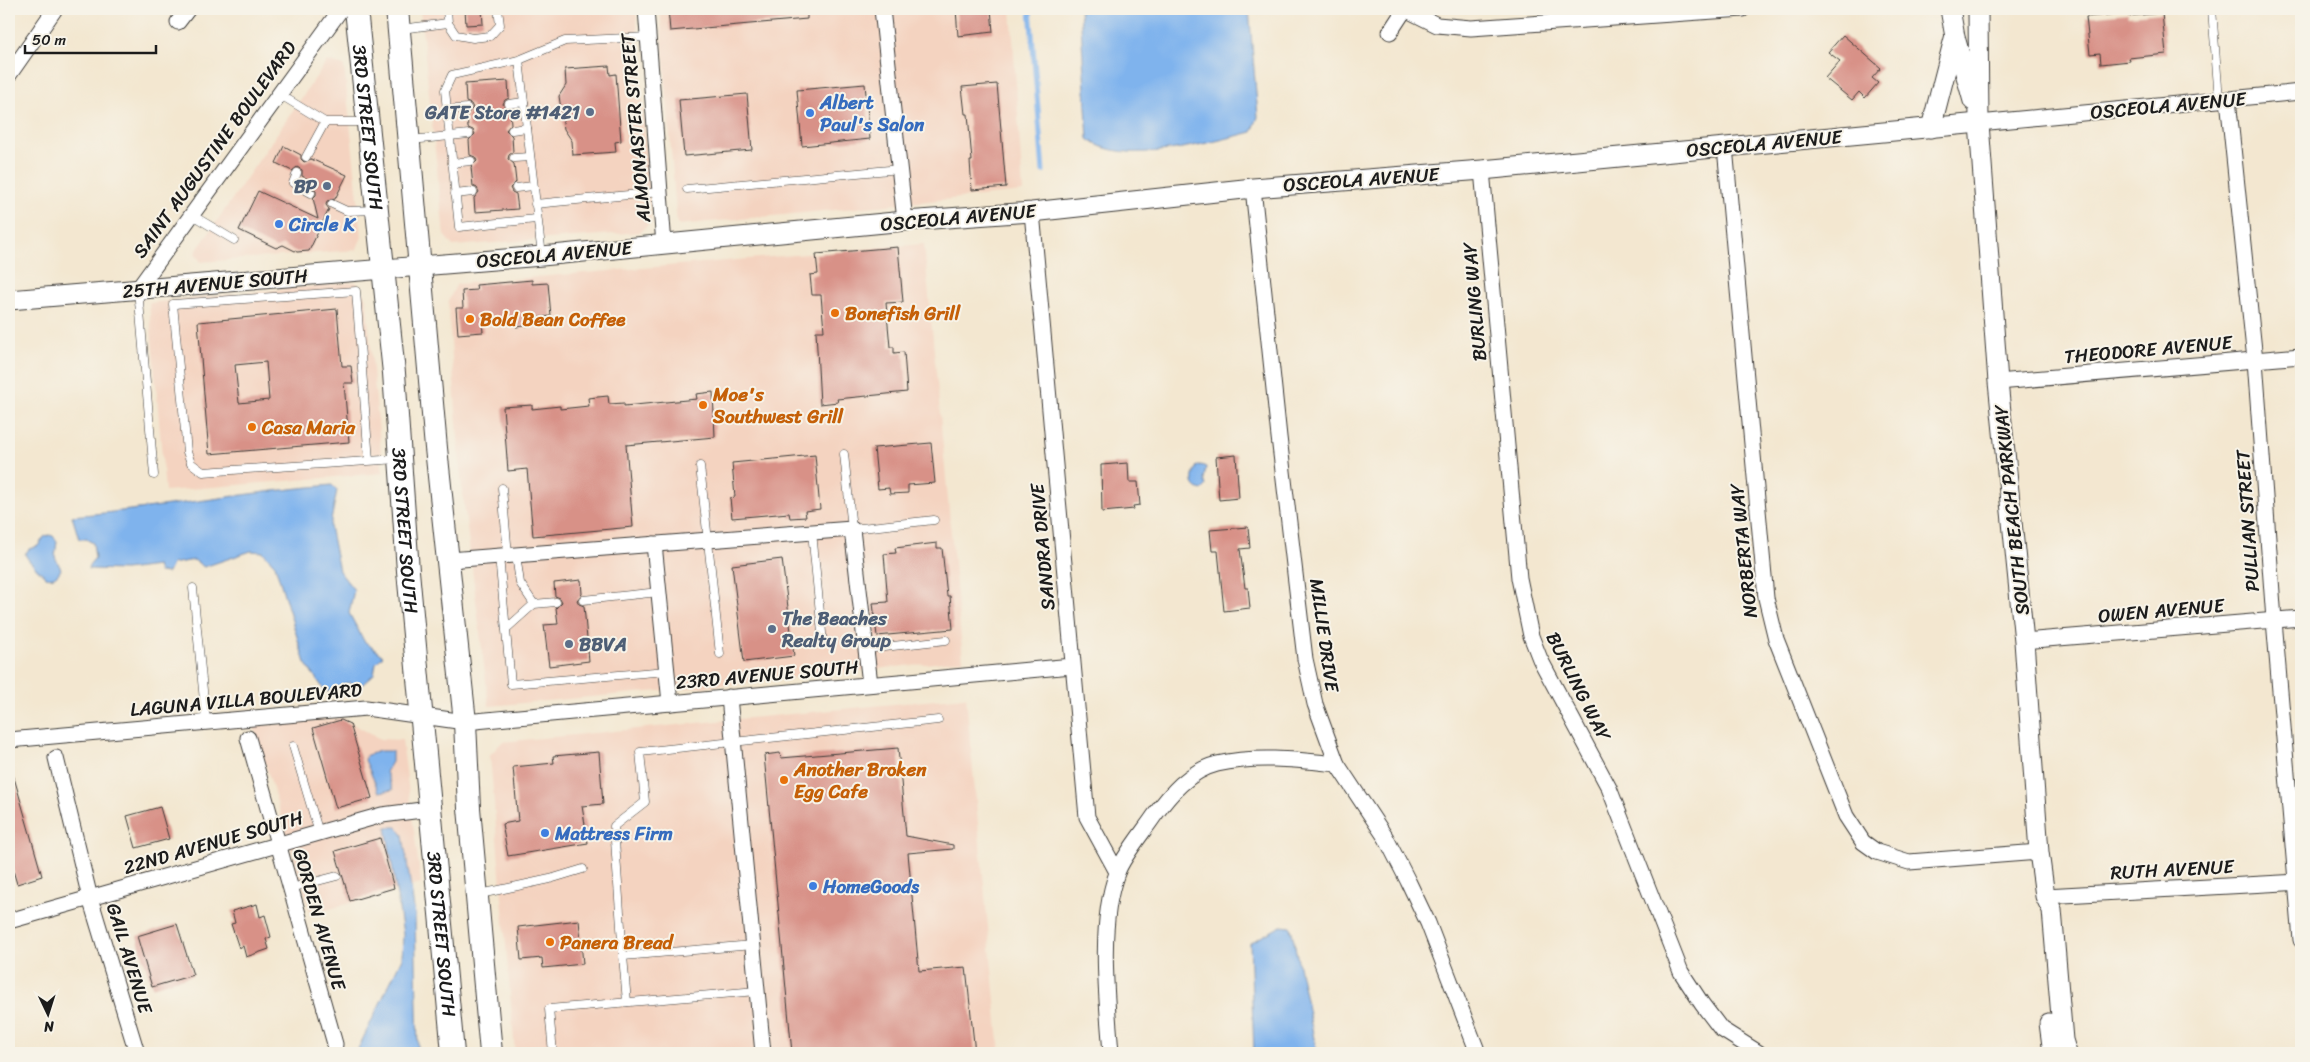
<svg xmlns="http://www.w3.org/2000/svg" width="2310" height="1062" viewBox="0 0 2310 1062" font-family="Sriracha,sans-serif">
  <rect width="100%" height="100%" fill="#f7f3e8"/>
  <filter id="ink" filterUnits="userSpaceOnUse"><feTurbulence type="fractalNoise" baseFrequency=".02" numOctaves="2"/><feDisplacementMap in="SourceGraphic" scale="10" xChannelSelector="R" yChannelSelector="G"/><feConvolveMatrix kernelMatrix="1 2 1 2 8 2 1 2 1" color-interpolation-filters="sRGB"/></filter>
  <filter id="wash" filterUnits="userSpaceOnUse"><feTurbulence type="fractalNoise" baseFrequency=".0096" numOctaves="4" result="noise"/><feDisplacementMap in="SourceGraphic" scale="20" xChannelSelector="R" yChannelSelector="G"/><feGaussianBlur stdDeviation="1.12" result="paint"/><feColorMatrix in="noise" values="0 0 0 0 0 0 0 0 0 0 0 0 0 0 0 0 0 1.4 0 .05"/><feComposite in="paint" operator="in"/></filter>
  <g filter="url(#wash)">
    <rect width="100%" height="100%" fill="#f3e7d0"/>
    <g fill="#f4d3c0">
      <polygon points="420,9 636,9 651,222 641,232 453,246 444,235"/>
      <polygon points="660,9 1011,9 1023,192 677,225"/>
      <polygon points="327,61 344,66 362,237 356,250 201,262 195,253"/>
      <polygon points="924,244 963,660 681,689 489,706 461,479 448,301 457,284"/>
      <polygon points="356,282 366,297 383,473 165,491 149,303"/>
      <polygon points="966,697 1000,1053 515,1053 490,755 502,742"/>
      <polygon points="342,718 380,739 402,740 421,884 311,914 254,726"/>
    </g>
    <g fill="#7fb3ed" stroke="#4e6884">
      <path d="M1080,9H1249L1258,117L1252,132C1212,142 1122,168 1088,139Z"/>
      <path d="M1201,465L1206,467L1204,479L1206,486L1202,490C1189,487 1192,475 1197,466Z"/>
      <path d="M332,485L337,490L330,526L339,571L354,590L349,613L364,641L383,656L376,663L374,674L356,690L350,682L326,692L305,663L275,565L263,552L251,551L204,567L194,560L172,564L168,573L159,572L157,566L125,570L88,569L89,565L95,558L93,543L86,539H79L72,516C159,509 245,492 332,485Z"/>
      <path d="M49,535L53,536L57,541L55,557L61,569C58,576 53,579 46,577C39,570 29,563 25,554L29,549L38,546L44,537Z"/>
      <polygon points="380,751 392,751 392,762 386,772 393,790 379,792 365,760 367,755"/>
      <polygon points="386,827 397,827 403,835 415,915 418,1053 356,1053 402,958 403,934"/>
      <polygon points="1281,926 1291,927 1317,1053 1254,1053 1250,943"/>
    </g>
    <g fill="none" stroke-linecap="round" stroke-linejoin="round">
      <polyline stroke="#7fb3ed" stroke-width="5" points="1030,9 1043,171"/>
    </g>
    <g id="blocks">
      <g fill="#d89187" fill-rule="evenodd">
        <polygon points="465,9 482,9 483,24 466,25"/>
        <polygon points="668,9 807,9 807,19 670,31"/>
        <polygon points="956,9 991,9 993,32 958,36"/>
        <polygon points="2128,13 2128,16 2162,13 2166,54 2129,58 2130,61 2101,64 2100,53 2090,54 2086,17"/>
        <polygon points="1843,35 1881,68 1872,78 1878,83 1865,98 1859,92 1852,100 1825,78 1840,61 1828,52"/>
        <polygon points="609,66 610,75 616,74 621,141 615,142 616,152 573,155 572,141 564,129 559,96 566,85 565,69"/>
        <polygon points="508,81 509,98 505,100 503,104 505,108 510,110 511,124 506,130 512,136 513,152 509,155 508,159 514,164 516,182 510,188 512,192 516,194 518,209 475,212 474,198 479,192 477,188 473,186 471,167 477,161 475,157 470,155 469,140 475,134 473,130 468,128 467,114 473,108 471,104 466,102 465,84"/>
        <polygon points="865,84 870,139 802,146 797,90"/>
        <polygon points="997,84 1006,187 972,190 970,161 972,161 968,114 965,114 962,87"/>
        <polygon points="747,94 752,150 684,156 679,100"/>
        <polygon points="284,146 301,155 301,159 304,162 311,159 347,175 335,199 327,201 326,205 329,209 309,251 297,252 283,245 276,248 239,230 258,191 318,219 313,198 316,195 316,191 310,186 308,179 302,176 302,170 297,167 292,171 276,163"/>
        <polygon points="898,247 903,302 886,303 890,347 894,347 894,353 904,352 907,392 837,399 838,402 820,404 816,331 824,331 821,295 812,295 810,275 818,274 816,254"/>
        <polygon points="532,280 532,284 548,283 551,316 534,318 534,325 516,327 515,320 482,323 483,332 458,334 456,308 463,308 462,291 477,290 476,285"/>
        <path d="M337,309L342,366H351L353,383H344L349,442L209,454L198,322ZM266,362L269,400L239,403L235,365Z"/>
        <polygon points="713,392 715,437 626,445 633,527 533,536 527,469 508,471 503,407 532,405 532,409 560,406 560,409 589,406 588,398 608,396 609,404 624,403 624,406 697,399 696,394"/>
        <polygon points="931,443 935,483 908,485 908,493 890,494 889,488 878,489 874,448"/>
        <polygon points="815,455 820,509 805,511 806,517 790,518 789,513 732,518 730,498 735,497 732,463"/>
        <polygon points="1236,455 1239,498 1219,500 1216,457"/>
        <polygon points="1128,463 1129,482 1138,482 1140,505 1133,506 1134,509 1102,512 1101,465"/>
        <polygon points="1248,527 1250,548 1240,549 1245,588 1248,588 1250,608 1224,611 1218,551 1212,551 1210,530"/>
        <polygon points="937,543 937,548 942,548 947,596 950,596 953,629 877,636 873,603 888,602 884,554 896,553 895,548"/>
        <polygon points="782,559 794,656 744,662 732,565"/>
        <polygon points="581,580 582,594 577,600 579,604 584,606 589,661 549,666 544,625 558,624 556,608 562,602 560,598 555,596 554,583"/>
        <polygon points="341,720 350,724 372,798 336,808 313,728"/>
        <polygon points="898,748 906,836 953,845 953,849 908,853 919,971 966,967 975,1053 792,1053 764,755 780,753 781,758"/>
        <polygon points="599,752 603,804 582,806 588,843 508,856 502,824 518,821 513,767 554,763 553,756"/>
        <polygon points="9,774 13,774 42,876 17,884 9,857"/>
        <polygon points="160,807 169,839 136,848 127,816"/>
        <polygon points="380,838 394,888 350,901 335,851"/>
        <polygon points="257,904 260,917 265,915 271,937 266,939 269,949 246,957 243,946 239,948 231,924 235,923 232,911"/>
        <polygon points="579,920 583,964 543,968 542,958 521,960 518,927"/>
        <polygon points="177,924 193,975 152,987 137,936"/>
      </g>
    </g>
  </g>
  <g filter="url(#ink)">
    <use href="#blocks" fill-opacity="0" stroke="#3c3a37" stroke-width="1"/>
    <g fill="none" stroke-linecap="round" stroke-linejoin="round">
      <g stroke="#3c3a37" stroke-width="9">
        <g id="service">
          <polyline points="2212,9 2219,100"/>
          <polyline points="448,23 456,35 473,38 490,36 500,25 498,9"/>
          <polyline points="401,29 448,23 447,9"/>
          <polyline points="519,60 542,256"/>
          <polyline points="279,94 325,122 367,122"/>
          <polyline points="509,104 524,102"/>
          <polyline points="447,110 467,108"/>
          <polyline points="512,130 527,128"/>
          <polyline points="411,140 469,134"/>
          <polyline points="306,157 325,122"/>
          <polyline points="514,158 530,157"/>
          <polyline points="452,163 471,161"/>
          <polyline points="297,173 293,183 311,193"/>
          <polyline points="516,188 533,186"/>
          <polyline points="687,189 900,169"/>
          <polyline points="455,194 473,192"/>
          <polyline points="332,204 347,211 376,210"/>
          <polyline points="535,204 660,192"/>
          <polyline points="192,215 234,240"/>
          <polyline points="536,219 459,227 445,90 452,75 519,60 565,41 648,37"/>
          <polyline points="138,289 154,475"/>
          <polyline points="844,454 852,529 934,520"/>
          <polyline points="369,461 356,291 173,304 187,452 191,463 203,472 383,460 399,459"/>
          <polyline points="700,466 720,654"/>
          <polyline points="502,488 508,555"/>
          <polyline points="812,532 823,643"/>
          <polyline points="516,555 520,583 534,604"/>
          <polyline points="499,556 511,684 667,671"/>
          <polyline points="193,588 206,721"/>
          <polyline points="583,600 659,592"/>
          <polyline points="506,629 534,604 556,602"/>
          <polyline points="866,649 946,640"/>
          <polyline points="293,746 319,833"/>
          <polyline points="291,888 337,876"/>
          <polyline points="480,894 550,879 583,869"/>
          <polyline points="753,945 623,956 614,826 645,802 640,752 938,720"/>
          <polyline points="623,956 627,1002"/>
          <polyline points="553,1053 549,1009 757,991"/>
        </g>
      </g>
      <g stroke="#3c3a37" stroke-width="17">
        <g id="minor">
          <polyline points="646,9 664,245"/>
          <polyline points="882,9 905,221"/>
          <polyline points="1405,9 1437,25 1471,28 1743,9"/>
          <polyline points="178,22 188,9"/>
          <polyline points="1390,32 1405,9"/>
          <polyline points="9,75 55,9"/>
          <polyline points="2228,99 2255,360 2274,620 2301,940"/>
          <polyline points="1979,123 2301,92"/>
          <polyline points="1725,147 1766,598 1776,639 1846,816 1863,842 1877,852 1909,862 2039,852"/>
          <polyline points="1482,170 1519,578 1531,636 1540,659 1609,788 1681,972 1702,1004 1721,1029 1759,1053"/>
          <polyline points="1253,188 1279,437 1305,659 1315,704 1337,764 1386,838 1408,881 1428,923 1478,1053"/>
          <polyline points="1032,212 1087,817 1117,872"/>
          <polyline points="138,289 341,9"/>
          <polyline points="1998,382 2301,356"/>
          <polyline points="654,544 670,703"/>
          <polyline points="449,560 852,529 870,684"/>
          <polyline points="2024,641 2301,618"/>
          <polyline points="729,697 763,1053"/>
          <polyline points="248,738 335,1044 334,1053"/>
          <polyline points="9,740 366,708 465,722 1072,666"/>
          <polyline points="56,758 90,898 137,1053"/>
          <polyline points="2045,896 2301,882"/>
          <polyline points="9,921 382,815 430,809"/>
          <path d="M1111,1053C1107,1001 1098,922 1117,873C1123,856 1144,831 1154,816C1170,794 1189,771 1217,764C1256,755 1298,760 1337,764"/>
        </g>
      </g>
      <g stroke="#3c3a37" stroke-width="21">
        <g id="tertiary">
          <polyline points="1950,9 1955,37 1973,101"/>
          <polyline points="1978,9 1979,123 1998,382 2024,641 2039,852 2045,896 2052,910 2063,1040 2067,1053"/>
          <polyline points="1931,128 1954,39"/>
          <polyline points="9,300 542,256 905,221 1032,212 1253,188 1482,170 1979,123"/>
          <polyline points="2049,1023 2053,1053"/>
        </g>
      </g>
      <g stroke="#3c3a37" stroke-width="24">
        <g id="primary">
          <path id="s1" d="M356,9L394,373L408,571L453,1053"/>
          <polyline points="397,9 436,448 465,722 469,808 491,1053"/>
        </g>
      </g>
      <use href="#service" stroke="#fff" stroke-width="8"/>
      <use href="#minor" stroke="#fff" stroke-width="15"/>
      <use href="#tertiary" stroke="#fff" stroke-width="19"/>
      <use href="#primary" stroke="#fff" stroke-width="22"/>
    </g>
  </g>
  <g fill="#5c6f8a" stroke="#f7f3e8" stroke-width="2">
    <circle cx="590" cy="112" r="5"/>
    <circle cx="327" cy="186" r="5"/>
    <circle cx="772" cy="629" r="5"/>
    <circle cx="569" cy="644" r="5"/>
  </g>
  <g fill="#3f7fe0" stroke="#f7f3e8" stroke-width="2">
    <circle cx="810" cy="113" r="5"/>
    <circle cx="279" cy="224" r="5"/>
    <circle cx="545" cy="833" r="5"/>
    <circle cx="813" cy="886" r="5"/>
  </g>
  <g fill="#e8710a" stroke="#f7f3e8" stroke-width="2">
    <circle cx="835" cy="313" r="5"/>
    <circle cx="470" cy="319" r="5"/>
    <circle cx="703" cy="405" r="5"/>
    <circle cx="252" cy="427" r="5"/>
    <circle cx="784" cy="780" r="5"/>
    <circle cx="550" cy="942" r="5"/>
  </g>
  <g text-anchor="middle" stroke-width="4" stroke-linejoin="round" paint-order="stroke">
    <g font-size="19" font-weight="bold" fill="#366cbe" stroke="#f7f3e8" text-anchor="start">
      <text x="820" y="109">Albert<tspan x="820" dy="22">Paul's Salon</tspan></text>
      <text x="289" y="231">Circle K</text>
      <text x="555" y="840">Mattress Firm</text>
      <text x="823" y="893">HomeGoods</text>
    </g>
    <g font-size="19" fill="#1c1c1c" stroke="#f7f3e8">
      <text transform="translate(2168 105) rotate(-5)" y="7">OSCEOLA AVENUE</text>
      <text dy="7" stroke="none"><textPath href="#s1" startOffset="119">3RD STREET SOUTH</textPath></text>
      <text transform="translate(635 128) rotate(-95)" y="7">ALMONASTER STREET</text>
      <text transform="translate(1764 143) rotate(-5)" y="7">OSCEOLA AVENUE</text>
      <text transform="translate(214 149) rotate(-54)" y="7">SAINT AUGUSTINE BOULEVARD</text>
      <text transform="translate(1361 179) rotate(-4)" y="7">OSCEOLA AVENUE</text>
      <text transform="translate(958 217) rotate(-5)" y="7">OSCEOLA AVENUE</text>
      <text transform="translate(554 254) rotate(-5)" y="7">OSCEOLA AVENUE</text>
      <text transform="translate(215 283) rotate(-5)" y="7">25TH AVENUE SOUTH</text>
      <text transform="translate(1474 302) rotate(-95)" y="7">BURLING WAY</text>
      <text transform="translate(2148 349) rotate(-5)" y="7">THEODORE AVENUE</text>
      <text transform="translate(2011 510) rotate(-96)" y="7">SOUTH BEACH PARKWAY</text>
      <text transform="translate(2247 521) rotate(-94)" y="7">PULLIAN STREET</text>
      <text dy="7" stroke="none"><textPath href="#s1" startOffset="524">3RD STREET SOUTH</textPath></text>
      <text transform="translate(1042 547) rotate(-95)" y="7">SANDRA DRIVE</text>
      <text transform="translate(1743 551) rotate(-96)" y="7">NORBERTA WAY</text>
      <text transform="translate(2161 610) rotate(-5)" y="7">OWEN AVENUE</text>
      <text transform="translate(1325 635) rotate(82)" y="7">MILLIE DRIVE</text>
      <text transform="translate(767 674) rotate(-5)" y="7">23RD AVENUE SOUTH</text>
      <text transform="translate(1579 686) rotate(63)" y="7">BURLING WAY</text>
      <text transform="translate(246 699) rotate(-5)" y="7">LAGUNA VILLA BOULEVARD</text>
      <text transform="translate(213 842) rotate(-16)" y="7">22ND AVENUE SOUTH</text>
      <text transform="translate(2172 869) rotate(-3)" y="7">RUTH AVENUE</text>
      <text transform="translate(320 919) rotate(74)" y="7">GORDEN AVENUE</text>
      <text dy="7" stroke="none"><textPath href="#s1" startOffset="929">3RD STREET SOUTH</textPath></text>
      <text transform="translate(130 958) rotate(73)" y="7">GAIL AVENUE</text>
    </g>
    <g font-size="19" font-weight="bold" fill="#4e5e75" stroke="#f7f3e8" text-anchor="end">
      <text x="580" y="119">GATE Store #1421</text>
      <text x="317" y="193">BP</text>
      <text x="782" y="625" text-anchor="start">The Beaches<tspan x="782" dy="22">Realty Group</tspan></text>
      <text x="579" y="651" text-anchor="start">BBVA</text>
    </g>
    <g font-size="19" font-weight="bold" fill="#c56008" stroke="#f7f3e8" text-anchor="start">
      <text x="845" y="320">Bonefish Grill</text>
      <text x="480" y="326">Bold Bean Coffee</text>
      <text x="713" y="401">Moe's<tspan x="713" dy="22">Southwest Grill</tspan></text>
      <text x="262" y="434">Casa Maria</text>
      <text x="794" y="776">Another Broken<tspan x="794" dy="22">Egg Cafe</tspan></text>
      <text x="560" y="949">Panera Bread</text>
    </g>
  </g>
  <rect width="2310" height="1062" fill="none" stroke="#f7f3e8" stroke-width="30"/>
  <g transform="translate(48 1014) rotate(176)" stroke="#f7f3e8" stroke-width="4" paint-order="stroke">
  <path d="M0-4L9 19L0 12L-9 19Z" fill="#1c1c1c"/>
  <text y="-8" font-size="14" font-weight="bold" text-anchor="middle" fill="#1c1c1c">N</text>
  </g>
  <path d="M25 45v8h131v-8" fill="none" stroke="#1c1c1c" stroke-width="2.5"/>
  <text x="32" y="45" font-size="15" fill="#1c1c1c" stroke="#f7f3e8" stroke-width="4" paint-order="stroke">50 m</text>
</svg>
